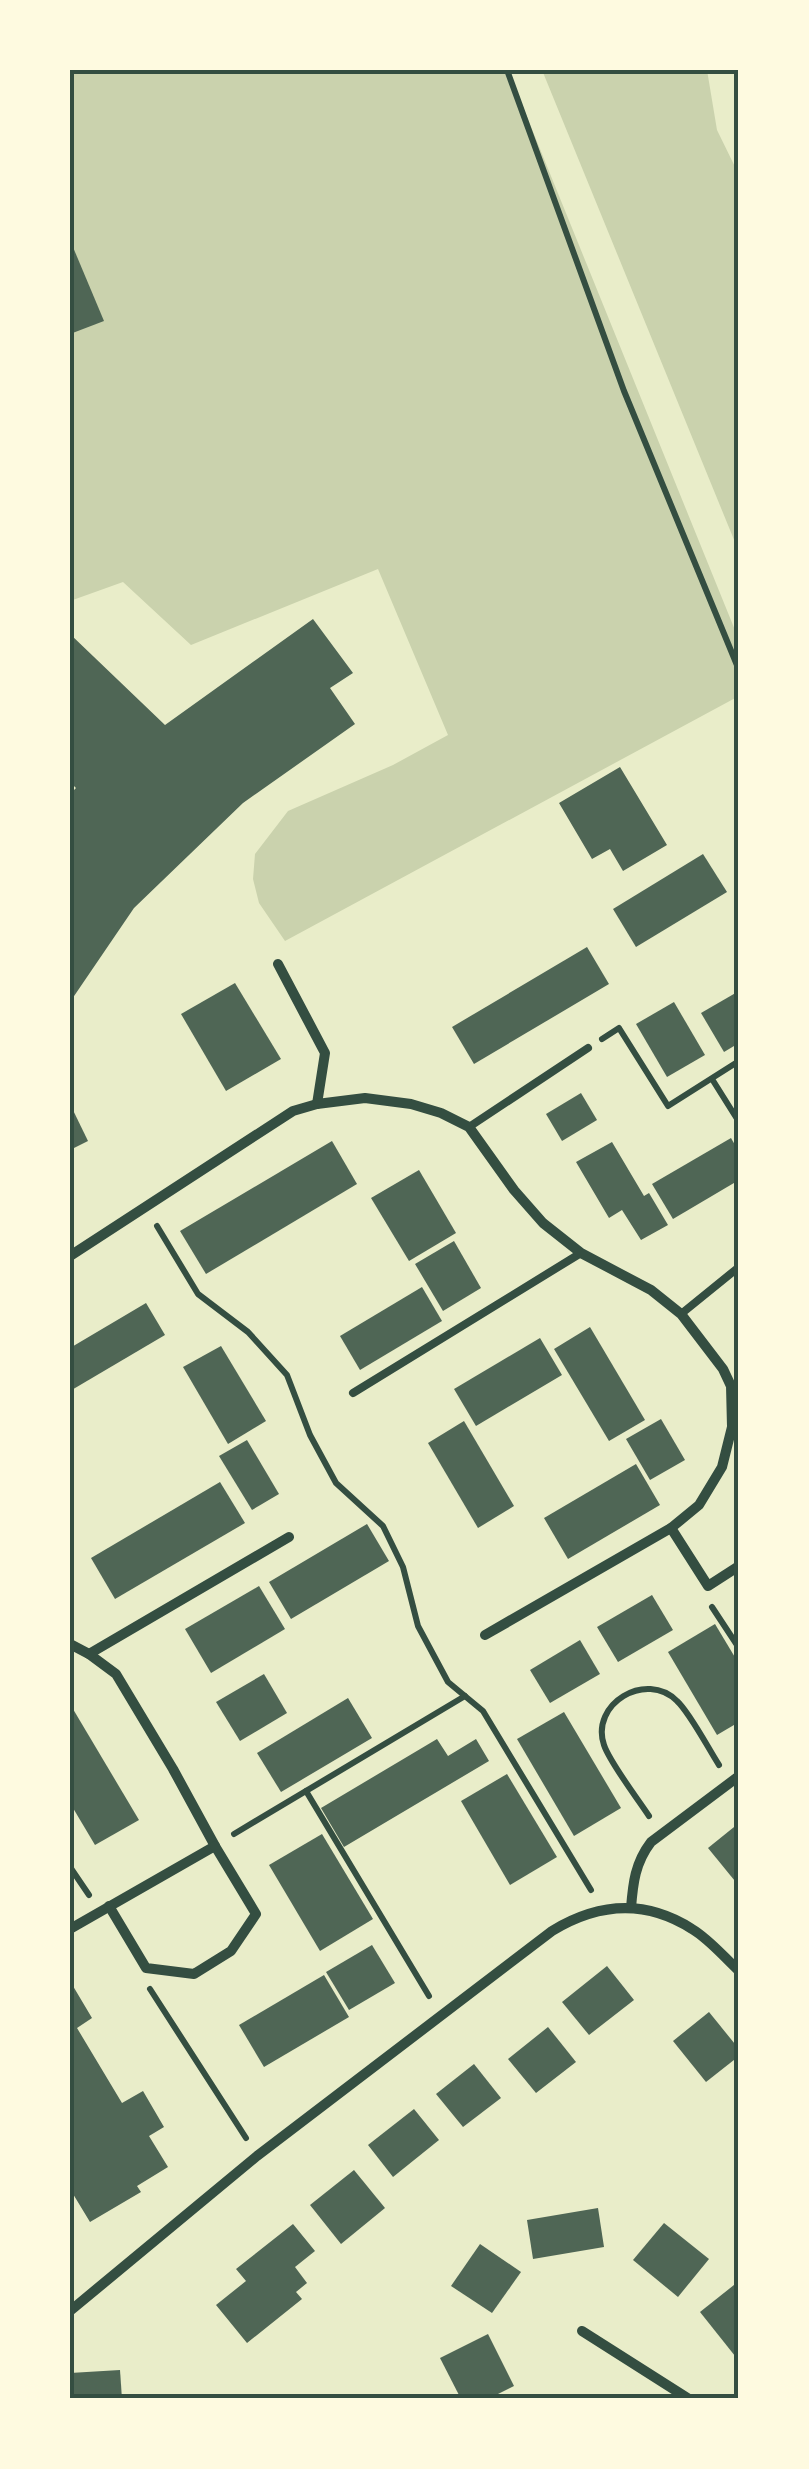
<svg xmlns="http://www.w3.org/2000/svg" width="809" height="2469" viewBox="0 0 809 2469" font-family="Bitter,serif">
  <rect width="100%" height="100%" fill="#e9edc9"/>
  <g fill="#cad2ad">
    <polygon points="70,70 508,70 739,640 739,696 285,941 259,903 253,879 255,854 288,811 393,765 448,735 378,569 191,645 123,582 70,601"/>
    <polygon points="542,70 707,70 717,130 739,175 739,552"/>
  </g>
  <g fill="#4f6655">
    <polygon points="70,240 104,321 70,334"/>
    <polygon points="313,619 353,673 330,688 355,724 243,803 134,908 70,1002 70,794 76,788 70,782 70,634 165,725"/>
    <polygon points="620,767 667,845 623,871 610,849 592,859 559,803"/>
    <polygon points="703,854 727,892 636,947 613,909"/>
    <polygon points="587,947 609,984 474,1064 452,1027"/>
    <polygon points="235,983 281,1059 226,1091 181,1014"/>
    <polygon points="739,991 739,1043 724,1052 701,1013"/>
    <polygon points="674,1002 705,1055 667,1077 636,1024"/>
    <polygon points="581,1093 597,1120 562,1141 546,1114"/>
    <polygon points="70,1104 88,1141 70,1150"/>
    <polygon points="731,1138 739,1152 739,1180 673,1219 652,1184"/>
    <polygon points="332,1141 357,1184 206,1274 180,1231"/>
    <polygon points="612,1142 644,1196 649,1193 668,1225 641,1240 622,1210 609,1218 576,1162"/>
    <polygon points="419,1170 456,1233 409,1261 371,1198"/>
    <polygon points="454,1241 481,1288 443,1311 415,1264"/>
    <polygon points="422,1287 442,1321 360,1370 340,1336"/>
    <polygon points="146,1303 165,1335 70,1391 70,1348"/>
    <polygon points="590,1327 645,1420 609,1441 554,1349"/>
    <polygon points="540,1338 562,1375 476,1426 454,1389"/>
    <polygon points="221,1346 266,1421 228,1444 183,1367"/>
    <polygon points="661,1419 685,1460 650,1480 626,1439"/>
    <polygon points="464,1421 514,1506 478,1528 428,1443"/>
    <polygon points="247,1440 279,1494 252,1510 219,1456"/>
    <polygon points="636,1464 660,1505 568,1559 544,1518"/>
    <polygon points="220,1482 245,1523 115,1599 91,1558"/>
    <polygon points="367,1524 389,1561 291,1619 269,1582"/>
    <polygon points="259,1586 285,1629 211,1673 185,1629"/>
    <polygon points="652,1595 673,1630 618,1662 597,1627"/>
    <polygon points="715,1624 739,1664 739,1722 717,1735 668,1652"/>
    <polygon points="580,1640 600,1674 550,1703 530,1670"/>
    <polygon points="264,1674 287,1713 240,1741 216,1702"/>
    <polygon points="348,1698 372,1738 281,1792 257,1753"/>
    <polygon points="70,1704 139,1820 95,1845 70,1803"/>
    <polygon points="564,1712 621,1808 574,1836 517,1739"/>
    <polygon points="437,1739 448,1756 476,1739 489,1761 344,1847 321,1808"/>
    <polygon points="507,1774 557,1857 510,1885 461,1801"/>
    <polygon points="739,1823 739,1886 708,1848"/>
    <polygon points="322,1834 373,1919 320,1951 269,1865"/>
    <polygon points="372,1945 395,1983 349,2010 326,1972"/>
    <polygon points="607,1966 634,2000 589,2035 562,2002"/>
    <polygon points="324,1975 349,2017 264,2067 239,2025"/>
    <polygon points="70,1981 92,2018 77,2028 122,2103 143,2091 164,2127 149,2136 168,2167 137,2186 141,2192 90,2222 70,2189"/>
    <polygon points="709,2012 739,2049 739,2056 706,2082 673,2041"/>
    <polygon points="548,2027 576,2062 536,2093 508,2059"/>
    <polygon points="474,2064 501,2098 463,2127 436,2094"/>
    <polygon points="414,2109 439,2140 393,2177 368,2145"/>
    <polygon points="354,2170 385,2208 341,2244 310,2205"/>
    <polygon points="598,2208 604,2247 533,2259 527,2220"/>
    <polygon points="664,2223 709,2259 678,2297 633,2260"/>
    <polygon points="293,2224 315,2251 295,2267 307,2283 296,2292 302,2299 247,2343 216,2305 246,2281 236,2269"/>
    <polygon points="480,2244 521,2272 492,2313 451,2286"/>
    <polygon points="739,2281 739,2361 700,2312"/>
    <polygon points="488,2334 514,2386 488,2399 461,2399 440,2358"/>
    <polygon points="120,2370 122,2399 70,2399 70,2373"/>
  </g>
  <g fill="none" stroke-linecap="round" stroke-linejoin="round">
    <g stroke="#344e41" stroke-width="6">
      <polyline points="507,70 624,391 739,670"/>
      <polyline points="602,1039 619,1028 668,1106 739,1061"/>
      <polyline points="712,1079 739,1122"/>
      <polyline points="157,1226 198,1294 248,1332 287,1375 310,1435 336,1483 383,1526 403,1567 418,1626 448,1682 483,1711 591,1890"/>
      <polyline points="712,1607 739,1648"/>
      <polyline points="306,1791 429,1996"/>
      <path d="M649,1816C638,1799 610,1763 604,1745C590,1704 646,1670 677,1701C690,1713 708,1748 719,1765"/>
      <polyline points="234,1834 465,1696"/>
      <polyline points="70,1867 89,1895"/>
      <polyline points="150,1989 246,2138"/>
    </g>
    <g stroke="#344e41" stroke-width="8">
      <polyline points="469,1127 588,1048"/>
      <polyline points="681,1314 739,1267"/>
      <polyline points="353,1393 581,1253"/>
    </g>
    <g stroke="#344e41" stroke-width="10">
      <polyline points="278,964 325,1053 317,1104"/>
      <polyline points="70,1256 293,1111 317,1104 365,1098 411,1104 441,1113 469,1127 514,1190 543,1223 581,1253 651,1290 681,1314 723,1369 731,1386 732,1427 722,1467 699,1505 671,1528 485,1635"/>
      <polyline points="671,1528 708,1586 739,1566"/>
      <polyline points="70,1644 89,1654 116,1674 173,1769 215,1846 70,1929"/>
      <polyline points="89,1654 289,1537"/>
      <polyline points="109,1906 146,1968 194,1974 231,1951 256,1914 215,1846"/>
      <path d="M631,1908C633,1883 635,1863 651,1842L739,1776"/>
      <path d="M70,2311L257,2156L552,1931C598,1903 645,1899 692,1929C709,1939 724,1957 739,1971"/>
      <polyline points="582,2331 689,2399"/>
    </g>
  </g>
  <rect width="809" height="2469" fill="none" stroke="#fefae0" stroke-width="145"/>
  <rect x="72" y="72" width="664" height="2324" fill="none" stroke="#344e41" stroke-width="4"/>
</svg>
